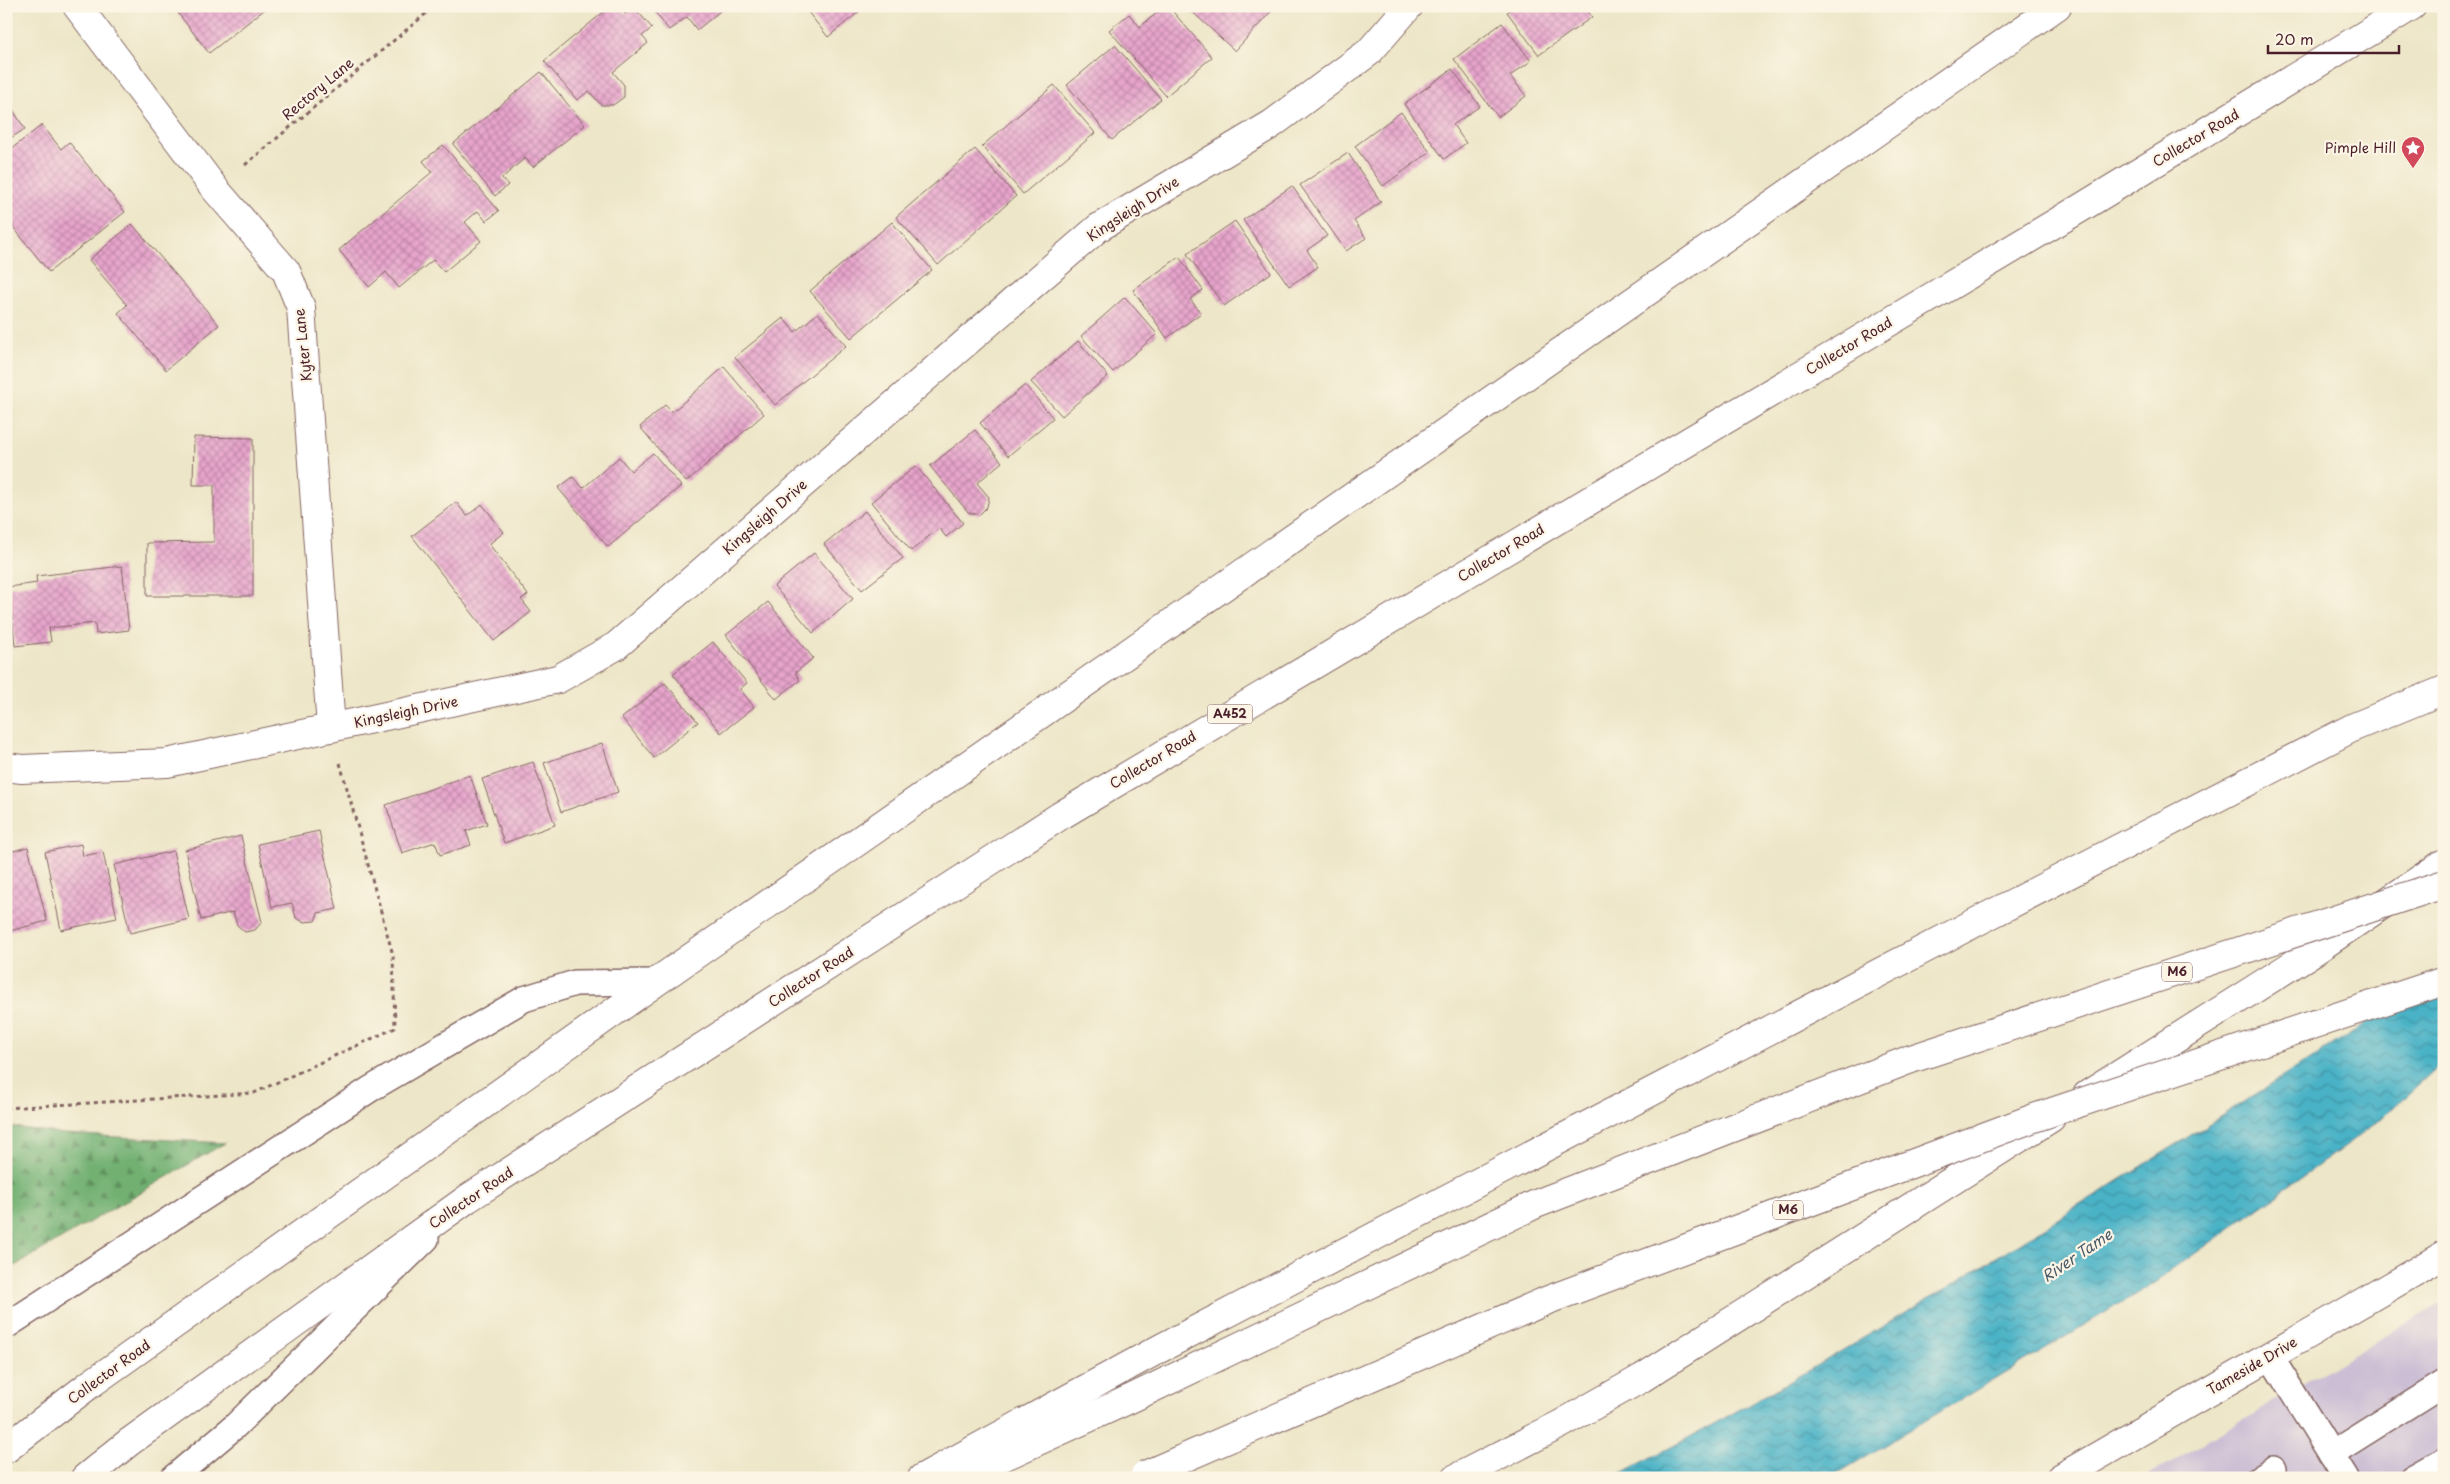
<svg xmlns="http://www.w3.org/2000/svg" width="2450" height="1484" viewBox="0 0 2450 1484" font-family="'Playpen Sans',sans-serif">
  <defs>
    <pattern id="forest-firs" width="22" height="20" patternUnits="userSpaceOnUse" patternTransform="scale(1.25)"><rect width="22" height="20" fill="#71b071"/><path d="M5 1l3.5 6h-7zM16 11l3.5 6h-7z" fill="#5f8f5d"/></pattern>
    <pattern id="water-waves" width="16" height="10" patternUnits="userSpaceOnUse" patternTransform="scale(1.25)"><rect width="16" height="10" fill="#48b2c6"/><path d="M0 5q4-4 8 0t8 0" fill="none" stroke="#3e90a1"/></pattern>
    <pattern id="building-cross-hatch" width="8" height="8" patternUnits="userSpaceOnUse" patternTransform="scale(1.25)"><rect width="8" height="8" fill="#e7a4cc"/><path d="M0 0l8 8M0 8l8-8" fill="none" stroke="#bd85a6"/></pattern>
  </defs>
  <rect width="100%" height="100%" fill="#fcf5e5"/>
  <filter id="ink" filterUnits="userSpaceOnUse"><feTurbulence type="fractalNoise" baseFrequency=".02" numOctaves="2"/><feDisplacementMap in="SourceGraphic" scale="10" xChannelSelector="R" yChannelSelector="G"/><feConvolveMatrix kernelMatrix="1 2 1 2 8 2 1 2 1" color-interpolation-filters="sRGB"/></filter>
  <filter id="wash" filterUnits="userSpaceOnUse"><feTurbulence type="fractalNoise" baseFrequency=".0096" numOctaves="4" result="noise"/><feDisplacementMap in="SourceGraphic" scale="20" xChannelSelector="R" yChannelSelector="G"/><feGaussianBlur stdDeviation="1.12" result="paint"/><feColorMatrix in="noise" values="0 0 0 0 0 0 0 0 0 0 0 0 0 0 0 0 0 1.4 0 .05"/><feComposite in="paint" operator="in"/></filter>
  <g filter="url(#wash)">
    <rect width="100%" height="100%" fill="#ede6c8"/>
    <polygon fill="#ccbed4" points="2444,1301 2444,1478 2144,1478"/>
    <polygon fill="url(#forest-firs)" stroke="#5e684e" points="6,1126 65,1134 225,1143 6,1271"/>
    <path fill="url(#water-waves)" stroke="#496878" d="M2444,973V1061L2372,1127L2151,1285L1830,1478H1612C1757,1404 1897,1319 2035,1233C2172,1148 2308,1061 2444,973Z"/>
    <g id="blocks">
      <g fill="url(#building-cross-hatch)">
        <polygon points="186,6 269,6 209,53 178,13"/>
        <polygon points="611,6 619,6 625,14 633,6 652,28 642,36 648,43 613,72 624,85 624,97 613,105 601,105 589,91 577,100 544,61"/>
        <polygon points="650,6 726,6 697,30 687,17 669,30"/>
        <polygon points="803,6 866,6 828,37"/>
        <polygon points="1165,6 1168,6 1212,57 1166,96 1109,30 1129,14 1140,27"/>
        <polygon points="1186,6 1276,6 1235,51"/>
        <polygon points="1515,6 1584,6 1592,17 1539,55 1507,12"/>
        <polygon points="1502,23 1531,61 1510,76 1526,96 1498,117 1454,59"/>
        <polygon points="1115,45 1161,99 1112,140 1067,85"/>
        <polygon points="1452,69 1480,106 1453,125 1466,143 1444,159 1404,104"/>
        <polygon points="541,72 585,125 533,167 525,158 502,178 508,185 495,196 453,144"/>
        <polygon points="1054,85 1095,133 1023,194 982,146"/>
        <polygon points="6,99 25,129 6,141"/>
        <polygon points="1401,112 1430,152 1383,186 1355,146"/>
        <polygon points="42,125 61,149 69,142 125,212 49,272 6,218 6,153"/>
        <polygon points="443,145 499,211 486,221 478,211 465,222 481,241 444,272 433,260 399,288 386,272 369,287 339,250 432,172 423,161"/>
        <polygon points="975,149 1016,196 938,265 896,217"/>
        <polygon points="1348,153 1381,202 1354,221 1366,238 1346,251 1300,185"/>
        <polygon points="1292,186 1327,236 1307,250 1318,267 1289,286 1243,220"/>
        <polygon points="1235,221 1271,273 1224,306 1187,254"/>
        <polygon points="892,222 932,270 851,338 810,291"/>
        <polygon points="132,224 219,325 166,370 118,313 127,305 89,260"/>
        <polygon points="1179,257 1203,290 1190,299 1201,313 1167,338 1133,290"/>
        <polygon points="1125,297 1157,334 1113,372 1081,336"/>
        <polygon points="818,313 846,346 775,405 735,357 783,318 795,332"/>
        <polygon points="1078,341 1108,376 1062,416 1031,382"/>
        <polygon points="724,367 764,414 686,482 640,427 665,405 672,412"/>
        <polygon points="1025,385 1053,418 1008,456 980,423"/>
        <polygon points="975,430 1002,462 977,483 989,497 987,507 979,515 968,512 930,466"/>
        <polygon points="194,437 253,438 253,596 147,596 147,543 214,542 214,485 193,485"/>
        <polygon points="653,453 681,486 608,547 558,488 573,477 583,488 619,457 631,471"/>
        <polygon points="916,466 963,523 946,537 939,528 911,551 871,502"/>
        <polygon points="456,502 467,516 482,504 504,532 489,544 528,595 521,599 531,612 494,641 412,536"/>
        <polygon points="865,511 903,558 862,590 824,544"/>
        <polygon points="814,553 853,599 813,633 774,586"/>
        <polygon points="122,566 129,630 96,634 95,623 49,628 51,642 15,646 9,587 37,583 36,576"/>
        <polygon points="768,602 813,658 795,673 800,680 776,699 726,635"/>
        <polygon points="713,642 747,683 740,689 754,707 721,733 673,674"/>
        <polygon points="665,683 698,722 654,758 622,718"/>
        <polygon points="602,743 618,792 561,812 544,763"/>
        <polygon points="533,762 555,825 504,843 482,779"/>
        <polygon points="470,775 487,824 466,831 471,845 440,855 435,842 402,853 386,805"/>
        <polygon points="319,831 337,909 318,913 315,921 304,922 296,918 292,903 272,907 258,844"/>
        <polygon points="241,836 262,922 255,930 245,932 237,925 233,912 201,920 185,850"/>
        <polygon points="81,844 83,856 103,852 117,918 61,930 45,852"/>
        <polygon points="28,847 47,921 6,932 6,853"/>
        <polygon points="173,851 189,919 130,933 114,865"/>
      </g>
    </g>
  </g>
  <g filter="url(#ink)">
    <use href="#blocks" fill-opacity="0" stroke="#836562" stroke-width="1"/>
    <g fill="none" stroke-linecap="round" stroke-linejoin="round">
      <g stroke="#836562" stroke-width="28">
        <g id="service">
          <polyline points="6,1326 372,1088 524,999 575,983 656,982"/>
          <polyline points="2270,1356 2346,1478"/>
          <polyline points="2331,1454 2444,1383"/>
          <polyline points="173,1478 235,1426 426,1239"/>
          <polyline points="2259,1478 2273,1469"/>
          <polyline points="2412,1478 2444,1460"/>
        </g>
      </g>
      <g stroke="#836562" stroke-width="30">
        <g id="minor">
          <polyline points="77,6 215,189 286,271 301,308 331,728"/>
          <polyline points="6,767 22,769 167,763 558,679 616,646 1098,228 1272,124 1369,52 1409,6"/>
          <polyline points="2060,1478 2444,1255"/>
        </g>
      </g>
      <g stroke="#836562" stroke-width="30">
        <g id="trunk">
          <polyline points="6,1449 89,1385 656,982 2057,6"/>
          <polyline points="85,1478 128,1443 467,1199 1060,816 2079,209 2412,6"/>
        </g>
      </g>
      <g stroke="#836562" stroke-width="30">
        <g id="motorway">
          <polyline points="2087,1095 2316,950 2444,863"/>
          <polyline points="922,1478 1161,1348 1982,919 2354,727 2444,690"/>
          <polyline points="957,1478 1132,1398 1536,1204 1911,1059"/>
          <polyline points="1456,1478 1561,1424 1642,1378 2051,1118"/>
        </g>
      </g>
      <g stroke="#836562" stroke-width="3" stroke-dasharray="4 4" stroke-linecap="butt">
        <polyline points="245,165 435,6"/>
        <polyline points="6,1108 254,1093 395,1028 393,955 340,763"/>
      </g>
      <use href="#service" stroke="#fff" stroke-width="25"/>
      <use href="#minor" stroke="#fff" stroke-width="28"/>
      <use href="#trunk" stroke="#fff" stroke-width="28"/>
      <use href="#motorway" stroke="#fff" stroke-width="28"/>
      <g stroke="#836562" stroke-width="30" stroke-linecap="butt">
        <g id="motorway-bridge">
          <polyline points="1911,1059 2444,884"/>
          <polyline points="1145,1475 1548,1300 2034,1118 2444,981"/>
        </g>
      </g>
      <use href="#motorway-bridge" stroke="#fff" stroke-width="28"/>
    </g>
  </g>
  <defs>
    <g id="sight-pin" transform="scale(1.25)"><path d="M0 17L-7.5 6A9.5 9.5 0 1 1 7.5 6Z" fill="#d1495b" stroke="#fcf5e5"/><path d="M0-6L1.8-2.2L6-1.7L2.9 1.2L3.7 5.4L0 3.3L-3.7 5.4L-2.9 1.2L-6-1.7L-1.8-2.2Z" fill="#fff"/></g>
  </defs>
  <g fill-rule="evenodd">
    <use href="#sight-pin" x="2413" y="148"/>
  </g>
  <g text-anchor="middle" stroke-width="4.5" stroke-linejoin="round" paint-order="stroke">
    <g fill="#fcf5e5" stroke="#7f5f63" stroke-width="1">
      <rect x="1207.5" y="704.5" width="45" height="19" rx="4"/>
      <rect x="2162" y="962.5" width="30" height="19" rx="4"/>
      <rect x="1773" y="1200.5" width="30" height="19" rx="4"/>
    </g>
    <g font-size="12" font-weight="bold" fill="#4a1f2b">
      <text x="1230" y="718">A452</text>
      <text x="2177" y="976">M6</text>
      <text x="1788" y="1214">M6</text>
    </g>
    <g font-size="14" fill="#4a1f2b" stroke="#fcf5e5">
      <text transform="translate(318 89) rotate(-40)" y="5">Rectory Lane</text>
      <text transform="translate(2196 138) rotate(-31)" y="5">Collector Road</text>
      <text transform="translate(1133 209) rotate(-33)" y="5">Kingsleigh Drive</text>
      <text transform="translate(303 345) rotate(-96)" y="5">Kyter Lane</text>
      <text transform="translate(1849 346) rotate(-31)" y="5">Collector Road</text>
      <text transform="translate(765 517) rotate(-41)" y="5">Kingsleigh Drive</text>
      <text transform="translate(1501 553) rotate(-31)" y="5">Collector Road</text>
      <text transform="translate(406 712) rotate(-12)" y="5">Kingsleigh Drive</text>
      <text transform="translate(1153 760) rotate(-31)" y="5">Collector Road</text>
      <text transform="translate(811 977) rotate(-33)" y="5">Collector Road</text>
      <text transform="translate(471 1198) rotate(-34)" y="5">Collector Road</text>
      <text transform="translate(2252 1366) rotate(-30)" y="5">Tameside Drive</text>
      <text transform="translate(109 1372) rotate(-36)" y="5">Collector Road</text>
    </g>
    <g font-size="14" fill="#4a1f2b" stroke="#fcf5e5" text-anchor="end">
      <text x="2396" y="153">Pimple Hill</text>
    </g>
    <g font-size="15" font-style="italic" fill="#495a69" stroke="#fcf5e5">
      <text transform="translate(2077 1256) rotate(-34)" y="5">River Tame</text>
    </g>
  </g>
  <rect width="2450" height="1484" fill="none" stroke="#fcf5e5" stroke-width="25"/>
  <path d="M2268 45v8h131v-8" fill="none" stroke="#4a1f2b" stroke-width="2.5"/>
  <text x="2275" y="45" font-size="15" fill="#4a1f2b" stroke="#fcf5e5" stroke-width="4" paint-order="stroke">20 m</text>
</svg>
